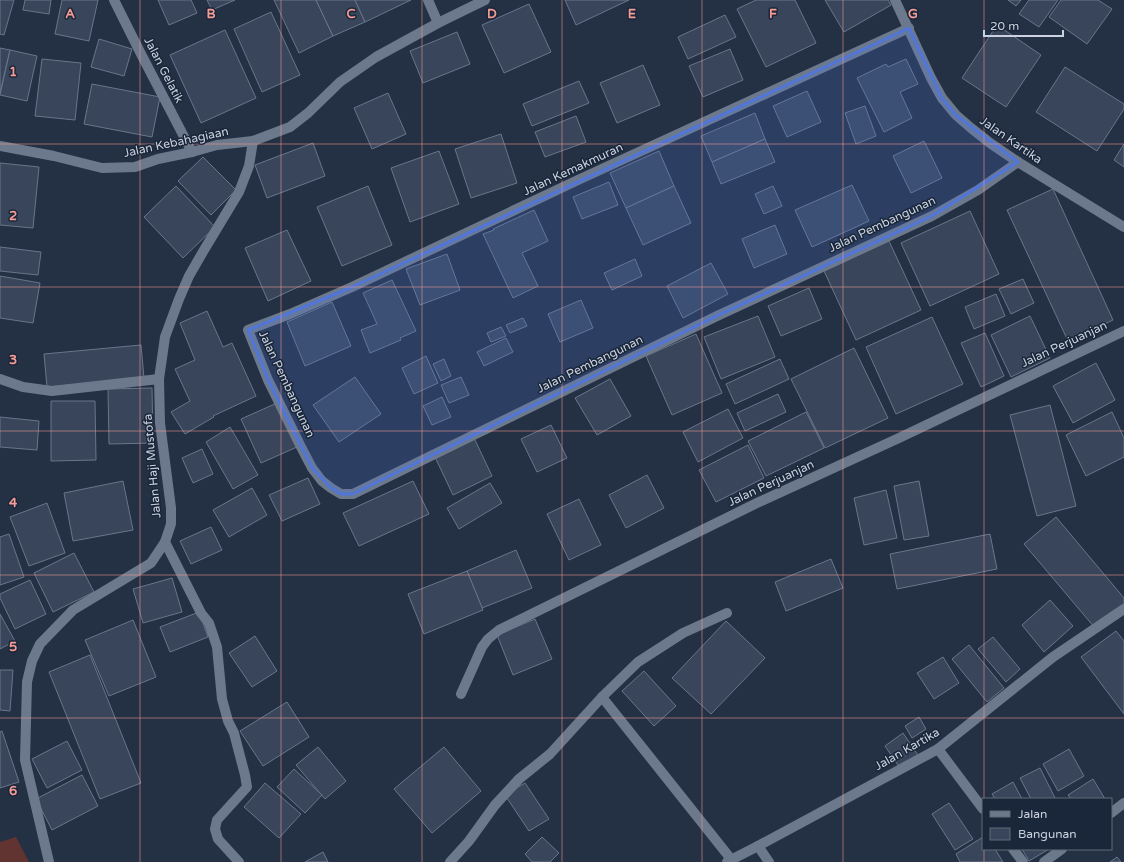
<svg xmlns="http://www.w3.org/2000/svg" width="1124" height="862" viewBox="0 0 1124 862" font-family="'Varela Round',sans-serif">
  <rect width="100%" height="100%" fill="#243043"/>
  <polygon fill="#613432" points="16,837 29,862 0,862 0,842"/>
  <g fill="#38455a" stroke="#68768c">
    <polygon points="0,0 14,0 4,35 0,34"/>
    <polygon points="25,0 51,0 49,14 23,10"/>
    <polygon points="62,0 98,0 89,41 55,34"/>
    <polygon points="158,0 191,0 197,13 169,25"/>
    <polygon points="207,0 235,0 212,10"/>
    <polygon points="274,0 316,0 333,36 299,53"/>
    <polygon points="316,0 355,0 365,22 333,36"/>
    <polygon points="355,0 411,0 365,22"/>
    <polygon points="565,0 629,0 576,25"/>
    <polygon points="756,0 795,0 816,43 766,67 737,9"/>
    <polygon points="825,0 888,0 891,5 844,32"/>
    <polygon points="1008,0 1021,0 1016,6"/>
    <polygon points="1029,0 1058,0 1039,27 1019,14"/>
    <polygon points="1061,0 1098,0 1112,9 1087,44 1049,17"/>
    <polygon points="529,4 551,52 504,73 482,25"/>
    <polygon points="271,12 300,75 262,92 234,29"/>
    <polygon points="725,15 736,37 688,59 678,37"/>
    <polygon points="997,25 1041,55 1006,107 962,78"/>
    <polygon points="225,30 256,98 201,123 170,55"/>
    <polygon points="457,32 470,64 423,83 410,51"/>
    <polygon points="99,39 132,49 124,76 91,67"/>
    <polygon points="0,48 10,50 0,93"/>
    <polygon points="730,49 743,80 703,97 689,66"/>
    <polygon points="10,50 37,56 27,101 0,95"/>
    <polygon points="42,59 81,63 75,120 35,116"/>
    <polygon points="906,59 918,84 900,92 912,118 884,132 857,78 886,64 888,67"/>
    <polygon points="643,65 660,105 617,123 600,83"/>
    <polygon points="1065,67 1124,104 1124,109 1097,151 1036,112"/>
    <polygon points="579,81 589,103 532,126 523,104"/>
    <polygon points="92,84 160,97 152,137 84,124"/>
    <polygon points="807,91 821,122 787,137 773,106"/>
    <polygon points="388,93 406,134 372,149 354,108"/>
    <polygon points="865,106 876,136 856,144 845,113"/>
    <polygon points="755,113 765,139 712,162 701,136"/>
    <polygon points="576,116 586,142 545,157 535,132"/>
    <polygon points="501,134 517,183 471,198 455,149"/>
    <polygon points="765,139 775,162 721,184 712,162"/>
    <polygon points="924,141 942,178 911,193 893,156"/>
    <polygon points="313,143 325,176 267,198 255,165"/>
    <polygon points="1124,144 1124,167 1114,160"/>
    <polygon points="439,151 459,204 410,222 391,168"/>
    <polygon points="659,151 674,186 626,208 610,173"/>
    <polygon points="203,157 236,190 211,215 178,181"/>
    <polygon points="0,163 39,167 33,228 0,225"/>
    <polygon points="609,182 618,205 582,219 573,197"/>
    <polygon points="852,185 869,221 812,247 795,210"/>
    <polygon points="176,186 215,227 183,258 144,217"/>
    <polygon points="368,186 392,245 342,266 317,207"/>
    <polygon points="674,186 691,223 643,245 626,208"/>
    <polygon points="773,186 782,206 764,214 755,194"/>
    <polygon points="1053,189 1113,320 1068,341 1007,210"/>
    <polygon points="534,210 548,241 522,253 538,286 513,298 483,234 494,230 493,229"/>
    <polygon points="970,211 999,274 930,306 901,243"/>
    <polygon points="775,225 787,254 754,268 742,239"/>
    <polygon points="287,230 311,281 268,301 245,248"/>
    <polygon points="889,241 921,310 856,340 824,271"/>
    <polygon points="0,247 41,252 38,275 0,271"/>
    <polygon points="447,254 460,290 420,305 406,269"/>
    <polygon points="635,259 642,276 612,290 604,273"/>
    <polygon points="711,263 728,294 683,318 667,286"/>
    <polygon points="0,276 40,283 33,323 0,318"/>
    <polygon points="1023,279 1034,303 1011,314 999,289"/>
    <polygon points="392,280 416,331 400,338 401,340 370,353 361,330 377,324 363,293"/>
    <polygon points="809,288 822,319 781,336 768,306"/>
    <polygon points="996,294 1005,316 974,329 965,307"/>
    <polygon points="581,300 593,328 560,342 548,314"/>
    <polygon points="332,302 351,346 305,366 287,322"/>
    <polygon points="207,311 223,347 232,343 256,396 213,416 214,417 185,434 171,412 190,401 175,369 195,360 180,323"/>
    <polygon points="758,316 775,357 721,379 704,337"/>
    <polygon points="1030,316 1050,358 1011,377 991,335"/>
    <polygon points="932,317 963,384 896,414 866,347"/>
    <polygon points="523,318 527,326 510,333 506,325"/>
    <polygon points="501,327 506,336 491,342 487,333"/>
    <polygon points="985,333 1004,376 981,387 961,343"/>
    <polygon points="696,334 722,393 672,415 646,356"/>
    <polygon points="506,338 513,352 484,366 477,352"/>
    <polygon points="141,345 144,378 47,387 44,354"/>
    <polygon points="854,348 888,418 825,448 791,379"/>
    <polygon points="426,356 438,383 414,394 402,368"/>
    <polygon points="444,359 451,376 441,381 433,364"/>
    <polygon points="780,359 789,379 735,404 726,384"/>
    <polygon points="1096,363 1115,400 1073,423 1053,386"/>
    <polygon points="355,377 381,414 339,442 313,405"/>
    <polygon points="461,377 469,395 449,403 441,385"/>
    <polygon points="610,379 631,416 597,435 575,398"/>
    <polygon points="152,388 153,443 109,444 108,389"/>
    <polygon points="778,394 786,412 745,431 737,413"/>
    <polygon points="442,397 451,417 432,425 423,406"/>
    <polygon points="51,401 95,401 96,460 51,461"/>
    <polygon points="277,403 297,447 261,463 241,419"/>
    <polygon points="1050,405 1076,506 1037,516 1010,415"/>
    <polygon points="728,409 743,438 698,462 683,432"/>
    <polygon points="806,412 824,448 766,476 748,441"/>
    <polygon points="1112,412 1124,438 1124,457 1086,476 1066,435"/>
    <polygon points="0,417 39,421 37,450 0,447"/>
    <polygon points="551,425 567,458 537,472 521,439"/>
    <polygon points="230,427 258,475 233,489 206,442"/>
    <polygon points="474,438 492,476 453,495 435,457"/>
    <polygon points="748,445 764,478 716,502 699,470"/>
    <polygon points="202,449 213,474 193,483 182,458"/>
    <polygon points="647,475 664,508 626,528 609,495"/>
    <polygon points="308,478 320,504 282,521 269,495"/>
    <polygon points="123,481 133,530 73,541 64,493"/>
    <polygon points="413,481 429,514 359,546 343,513"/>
    <polygon points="919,481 929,536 904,540 894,486"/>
    <polygon points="490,483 502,503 459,529 447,508"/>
    <polygon points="252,488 267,515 229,537 213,510"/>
    <polygon points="886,490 897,538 864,545 854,498"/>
    <polygon points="579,499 601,545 569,560 547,514"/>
    <polygon points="47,503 65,553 29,566 10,517"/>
    <polygon points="1056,517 1124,598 1124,604 1095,628 1024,544"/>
    <polygon points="211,527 222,550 191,564 180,541"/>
    <polygon points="9,534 24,577 0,585 0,537"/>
    <polygon points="990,534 997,569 897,589 890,554"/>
    <polygon points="516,550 532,588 482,608 467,571"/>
    <polygon points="74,553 94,592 53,612 34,573"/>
    <polygon points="831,559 843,588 786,611 775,582"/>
    <polygon points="467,571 483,610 424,634 408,594"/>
    <polygon points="172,578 182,612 143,623 133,589"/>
    <polygon points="30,580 46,614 15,629 0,598 0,594"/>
    <polygon points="1050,600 1073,626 1044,652 1022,625"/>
    <polygon points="199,612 208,637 170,652 160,627"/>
    <polygon points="0,614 15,641 0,649"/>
    <polygon points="535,619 552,659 513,675 497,635"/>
    <polygon points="133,620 156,677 109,696 85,640"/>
    <polygon points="726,621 765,658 711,714 672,678"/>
    <polygon points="1116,631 1124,641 1124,714 1081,657"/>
    <polygon points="255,636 277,671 252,687 229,653"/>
    <polygon points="993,637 1020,669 1006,682 978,649"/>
    <polygon points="969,645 1004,688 987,702 952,659"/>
    <polygon points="90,655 141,783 100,799 49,672"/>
    <polygon points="943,657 959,683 934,699 917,673"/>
    <polygon points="0,670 13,670 10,711 0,710"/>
    <polygon points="644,671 676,706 654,726 622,691"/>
    <polygon points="287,702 309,737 263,766 240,731"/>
    <polygon points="919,717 926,729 912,738 905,726"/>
    <polygon points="2,731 19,782 0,788 0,732"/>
    <polygon points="903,733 918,755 900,768 885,746"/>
    <polygon points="67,741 82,770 47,788 32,759"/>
    <polygon points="318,747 346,781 325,799 296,765"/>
    <polygon points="444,747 481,791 432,833 394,789"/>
    <polygon points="1069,749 1084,776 1058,791 1043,764"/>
    <polygon points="1040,768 1055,798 1053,799 1031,799 1020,778"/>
    <polygon points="294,769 322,795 305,813 277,787"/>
    <polygon points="82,775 98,806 52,830 36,799"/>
    <polygon points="1093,779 1105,799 1071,799 1068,795"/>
    <polygon points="1013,782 1022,799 995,799 992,794"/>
    <polygon points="265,783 301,814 279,838 244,807"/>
    <polygon points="525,783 549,819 529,831 505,795"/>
    <polygon points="949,803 973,839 955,850 932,814"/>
    <polygon points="542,837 559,853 550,862 532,862 525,854"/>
    <polygon points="983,837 983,849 995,849 1003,862 960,862 956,854"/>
    <polygon points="1022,849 1049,849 1029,861"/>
    <polygon points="323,852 328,862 305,862"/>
    <polygon points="1117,857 1121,862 1110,862"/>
  </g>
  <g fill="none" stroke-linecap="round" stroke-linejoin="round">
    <g stroke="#6c798c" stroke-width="10">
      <polyline points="114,0 141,54 192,152"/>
      <polyline points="428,0 438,23"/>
      <polyline points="895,0 931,78 942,98 956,115 971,128 990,143 1018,162 1124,227"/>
      <polyline points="909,28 578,180 352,287 290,314 248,330 268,380 300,445 312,468 322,481 331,488 341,494 353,494 717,316 932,216 978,190 1018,162"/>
      <polyline points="0,146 54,156 102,168 135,167 158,159 192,152 217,145 253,141 290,127 308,113 340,82 376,57 438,23 485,0"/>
      <polyline points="0,379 23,387 52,391 159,379"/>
      <polyline points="165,542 201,613 209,623 217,647 222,699 228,721 234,733 245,775 247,787 217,820 215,829 218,839 239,862"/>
      <polyline points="461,694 482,647 488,639 499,630 759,502 899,438 1124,331"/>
      <polyline points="602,697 731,859"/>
      <polyline points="938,749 983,809"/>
      <polyline points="1111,813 1124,803"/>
      <polyline points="758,846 769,862"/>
      <polyline points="1013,849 1023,862"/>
      <polyline points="49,862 25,760 27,682 32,661 40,644 73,610 151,563 165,542 171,524 171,508 160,423 159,379 165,337 179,299 189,276 204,250 239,192 249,166 253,141"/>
      <polyline points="450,862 469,841 495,805 519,779 550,754 602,697 638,662 683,633 727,613"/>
      <polyline points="727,862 758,846 938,749 1053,657 1124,609"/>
      <polyline points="1044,862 1062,849"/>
    </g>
  </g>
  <path fill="#5176da" fill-opacity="0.2" stroke="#5176da" stroke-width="3" stroke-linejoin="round" d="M909,28L942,98L956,115L1018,162L932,216L717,316L353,494H341L331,488L312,468L268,380L248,330L352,287Z"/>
  <path fill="none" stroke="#f59c96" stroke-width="1" stroke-opacity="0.55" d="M140,0V862M281,0V862M422,0V862M562,0V862M702,0V862M843,0V862M984,0V799M0,144H1124M0,287H1124M0,431H1124M0,575H1124M0,718H1124M984,849V862"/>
  <g text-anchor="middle" stroke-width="3" stroke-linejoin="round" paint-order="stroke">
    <g font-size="12" fill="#cad2df" stroke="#1a2639">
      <text transform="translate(164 70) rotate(63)" y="4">Jalan Gelatik</text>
      <text transform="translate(1011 140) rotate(35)" y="4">Jalan Kartika</text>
      <text transform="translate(176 142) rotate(-12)" y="4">Jalan Kebahagiaan</text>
      <text transform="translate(573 169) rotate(-25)" y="4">Jalan Kemakmuran</text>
      <text transform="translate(882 224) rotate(-25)" y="4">Jalan Pembangunan</text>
      <text transform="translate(1064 344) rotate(-25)" y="4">Jalan Perjuanjan</text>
      <text transform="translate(590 364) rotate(-26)" y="4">Jalan Pembangunan</text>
      <text transform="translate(287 384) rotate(65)" y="4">Jalan Pembangunan</text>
      <text transform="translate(152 466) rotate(-95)" y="4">Jalan Haji Mustofa</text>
      <text transform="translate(771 483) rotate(-25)" y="4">Jalan Perjuanjan</text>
      <text transform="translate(907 749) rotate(-30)" y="4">Jalan Kartika</text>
    </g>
  </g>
  <g font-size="13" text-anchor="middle" font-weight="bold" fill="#f59c96" stroke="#1a2639" stroke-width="3" stroke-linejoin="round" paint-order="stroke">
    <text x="70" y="18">A</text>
    <text x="211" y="18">B</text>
    <text x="351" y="18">C</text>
    <text x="492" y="18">D</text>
    <text x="632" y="18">E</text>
    <text x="773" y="18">F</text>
    <text x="913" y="18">G</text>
    <text x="13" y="76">1</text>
    <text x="13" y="220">2</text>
    <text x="13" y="364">3</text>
    <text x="13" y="507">4</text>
    <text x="13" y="651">5</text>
    <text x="13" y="795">6</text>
  </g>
  <rect x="982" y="798" width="130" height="52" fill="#1a2639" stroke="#606b7b"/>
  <rect x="990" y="811" width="20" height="6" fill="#6c798c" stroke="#606b7b"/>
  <text x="1018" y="818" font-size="12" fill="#cad2df">Jalan</text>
  <rect x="990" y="828" width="20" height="12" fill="#38455a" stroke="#606b7b"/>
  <text x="1018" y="838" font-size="12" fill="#cad2df">Bangunan</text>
  <path d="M984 30v6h79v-6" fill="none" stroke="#cad2df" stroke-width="2"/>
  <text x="990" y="30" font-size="12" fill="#cad2df" stroke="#1a2639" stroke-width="3" paint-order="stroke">20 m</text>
</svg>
